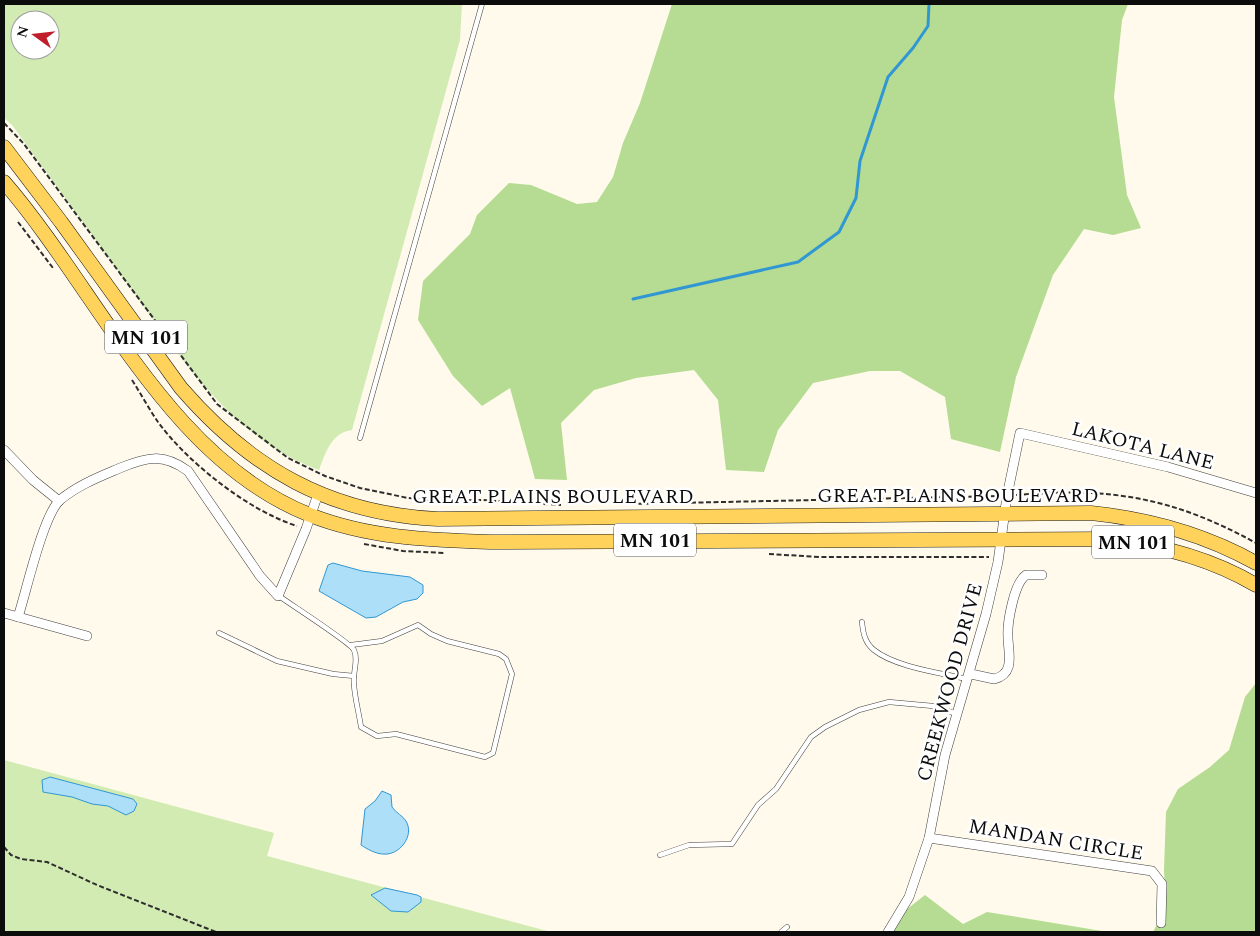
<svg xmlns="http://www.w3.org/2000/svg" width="1260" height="936" viewBox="0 0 1260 936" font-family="Spectral,serif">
  <rect width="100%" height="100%" fill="#fffaeb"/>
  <g fill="#d1ebb3" fill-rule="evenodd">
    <path d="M4,4H462L460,40L352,430C331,433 326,452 319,470C229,438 178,352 124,279C87,227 49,176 12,125L4,118ZM20,20H50V50H20Z"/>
    <polygon points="4,760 274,833 267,856 551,932 4,932"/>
  </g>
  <g fill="#b5dc92">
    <polygon points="672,4 1128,4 1122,20 1114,97 1127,195 1141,228 1113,235 1084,229 1053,275 1016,377 1000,452 951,439 945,397 900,371 870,371 813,383 778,430 764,472 726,470 718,400 694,370 636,378 594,390 561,423 567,480 535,479 510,388 482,406 453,376 418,320 423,281 470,234 477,215 509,183 531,185 577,204 597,202 613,177 623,143 640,103"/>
    <polygon points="1256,683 1256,932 1153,932 1166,906 1164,870 1166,812 1178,789 1210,767 1229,750 1245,697"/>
    <polygon points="925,895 963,924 987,912 1108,932 892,932 897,917"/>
  </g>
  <g fill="#addff9" stroke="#3197d3">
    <polygon points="333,563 362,571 410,577 423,585 423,593 417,599 403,602 376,617 366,618 319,591 328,565"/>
    <polygon points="50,777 133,799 137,804 134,811 126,815 108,806 92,804 72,797 43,792 42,780"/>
    <path d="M382,791L391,795L392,807C396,813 403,816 406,821C415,836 399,856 383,854C376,854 367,849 361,845L365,809L375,801Z"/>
    <polygon points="385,888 417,895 421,897 421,902 408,912 391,911 371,895"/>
  </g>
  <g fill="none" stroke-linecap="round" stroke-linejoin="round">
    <polyline stroke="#3197d3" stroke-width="3" points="633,299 798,262 839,232 856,198 860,161 888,77 913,48 928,26 929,4"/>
    <g stroke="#3f3f3f" stroke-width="5.5">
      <g id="service">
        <polyline points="360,438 482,4"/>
        <path d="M279,596C290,604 351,643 354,650C359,661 352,673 354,685C355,699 359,713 361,727L377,736L396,734L485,757L493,753L512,674L506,659L499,654L447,641L431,634L418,625L382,641L351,645"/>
        <path d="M862,622C863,633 865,643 874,650C895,667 941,673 967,679"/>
        <polyline points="219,633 277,661 333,674 354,676"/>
        <polyline points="660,855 689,845 732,844 758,805 776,789 811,737 825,727 859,710 889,702 933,706 957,714"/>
        <polyline points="781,932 787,927"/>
      </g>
    </g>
    <g stroke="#3f3f3f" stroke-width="10">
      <g id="minor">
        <polyline points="4,450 33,480 59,501"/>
        <polyline points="4,613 87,636"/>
        <path d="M18,617C26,593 43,515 60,500C78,485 99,477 120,468C147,457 163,453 188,471L260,576L278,596L306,529L318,494"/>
        <path d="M971,674L994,679C1016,674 1008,652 1008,637C1007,623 1014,583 1026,575H1042"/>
        <polyline points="929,838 1152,871 1162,884 1161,923"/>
        <polyline points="888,932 909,897 929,838 945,755 986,614 998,562 1007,496 1020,433 1168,467 1256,493"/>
      </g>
    </g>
    <g stroke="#1d1d1d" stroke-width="15">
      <g id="primary">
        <path d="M4,147L61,222L181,388C251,469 330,514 438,519L1091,513C1150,519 1204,534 1256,563"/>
        <path d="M4,182C99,292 168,459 310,515C368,538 429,540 490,542L1108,539C1160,545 1210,558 1256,585"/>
      </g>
    </g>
    <g stroke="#2e2e2e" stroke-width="2" stroke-dasharray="5 2.5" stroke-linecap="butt">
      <polyline points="4,123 24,144 217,404 288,458 325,476 360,488 408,498 436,501 482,500 561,505"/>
      <polyline points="18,222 53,268"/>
      <path d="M132,380C141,394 149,409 158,422C188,463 249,511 297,526"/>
      <path d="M1016,495C1110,487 1172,497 1256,543"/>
      <polyline points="631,504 999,496"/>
      <polyline points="364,544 403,551 444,553"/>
      <polyline points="769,554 820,557 989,557"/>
      <polyline points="4,847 11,855 21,859 47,862 97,885 216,932"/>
    </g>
    <use href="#service" stroke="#fff" stroke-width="4.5"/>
    <use href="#minor" stroke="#fff" stroke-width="9"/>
    <use href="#primary" stroke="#fed25b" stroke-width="14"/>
  </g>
  <g text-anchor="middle" stroke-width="5" stroke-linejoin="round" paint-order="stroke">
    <g fill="#fff" stroke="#555" stroke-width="1">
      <rect x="105" y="320.5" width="82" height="33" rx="4"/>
      <rect x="614" y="523.5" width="82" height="33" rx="4"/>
      <rect x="1092" y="525.5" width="82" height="33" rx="4"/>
    </g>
    <g font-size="19" font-weight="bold" fill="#0c0c0c">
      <text x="146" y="344">MN 101</text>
      <text x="655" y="547">MN 101</text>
      <text x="1133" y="549">MN 101</text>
    </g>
    <g font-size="20" fill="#0c0c0c" stroke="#fff">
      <text transform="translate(1143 445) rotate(14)" y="7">LAKOTA LANE</text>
      <text x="958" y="502">GREAT PLAINS BOULEVARD</text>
      <text x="553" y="503">GREAT PLAINS BOULEVARD</text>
      <text transform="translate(949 682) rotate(-75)" y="7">CREEKWOOD DRIVE</text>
      <text transform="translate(1056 839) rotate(9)" y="7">MANDAN CIRCLE</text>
    </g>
  </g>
  <rect width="1260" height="936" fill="none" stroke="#0c0c0c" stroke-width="10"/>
  <g transform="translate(35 35) rotate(285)"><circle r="24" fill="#ffffff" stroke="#9e9e9e"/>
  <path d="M0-4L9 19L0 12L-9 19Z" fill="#c11e2b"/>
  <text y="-8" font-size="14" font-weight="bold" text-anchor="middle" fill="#0c0c0c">N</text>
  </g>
</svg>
